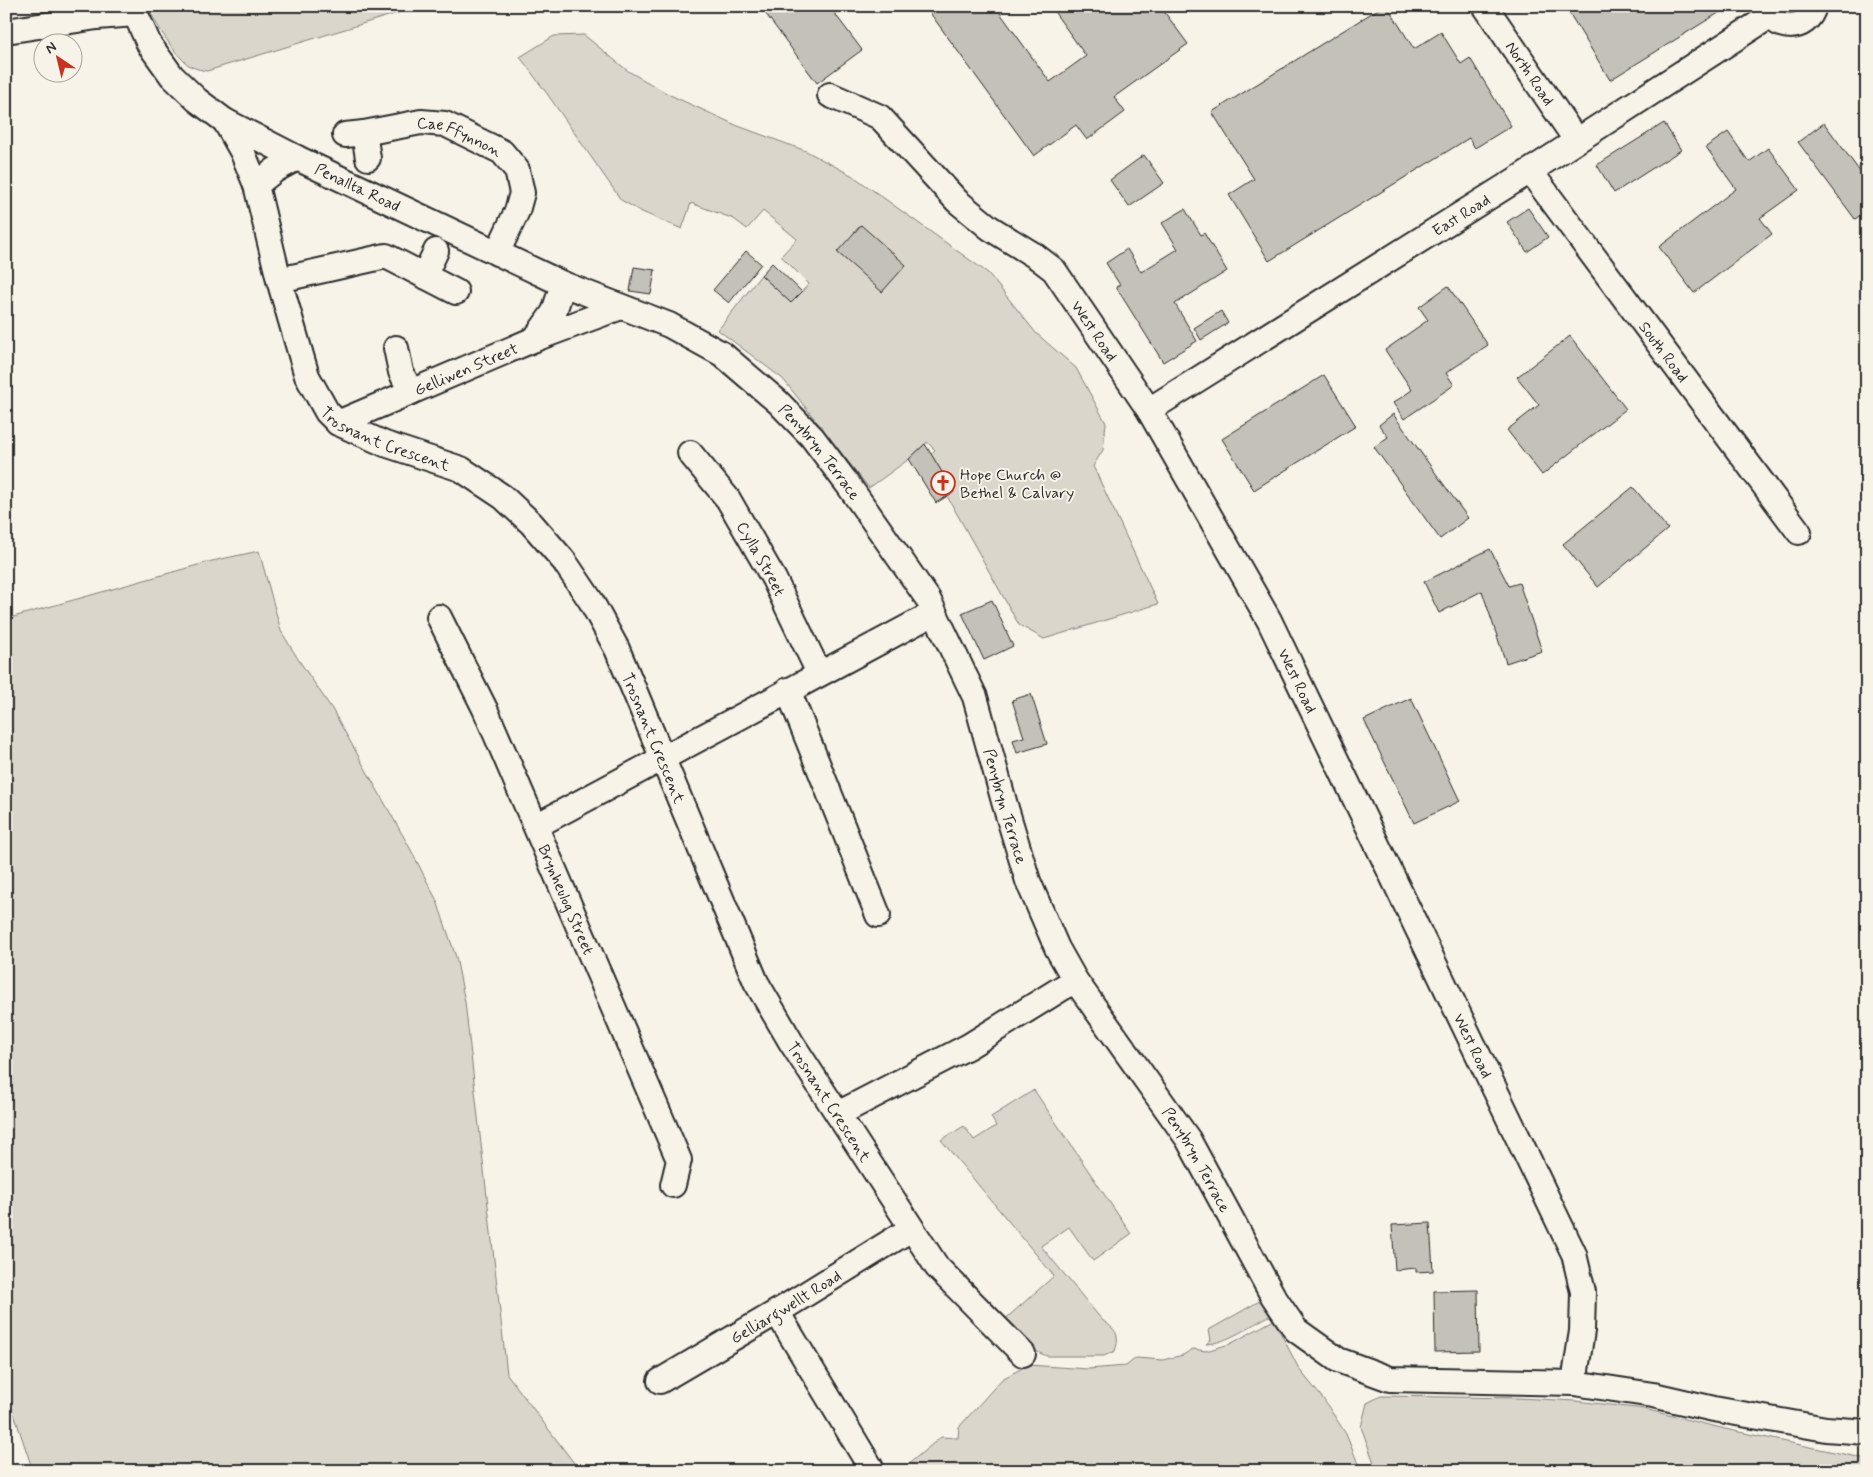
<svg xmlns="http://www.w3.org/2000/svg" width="1873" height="1477" viewBox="0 0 1873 1477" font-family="Mynerve,sans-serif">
  <rect width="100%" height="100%" fill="#f7f3e8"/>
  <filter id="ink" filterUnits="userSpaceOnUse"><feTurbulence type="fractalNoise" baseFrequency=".02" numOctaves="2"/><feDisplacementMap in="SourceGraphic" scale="10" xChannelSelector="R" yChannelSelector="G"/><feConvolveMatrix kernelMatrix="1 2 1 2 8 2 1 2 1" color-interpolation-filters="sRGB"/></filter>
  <g filter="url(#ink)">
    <g fill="#dad6cc" stroke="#82807c">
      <path d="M147,6H421L207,71C202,70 197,69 192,67C176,59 155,22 147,6Z"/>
      <polygon points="584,35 628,71 670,95 738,126 806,151 853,176 988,273 1036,333 1076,368 1106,423 1103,450 1093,466 1158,604 1044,639 1019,625 947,496 954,492 931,454 935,450 927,442 909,459 869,488 783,379 718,330 761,275 791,303 809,284 781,256 797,239 763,211 747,229 734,219 691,203 682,229 642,212 621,200 548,95 520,57 554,36"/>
      <polygon points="259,551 281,631 298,659 332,709 411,850 437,901 456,957 465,1002 507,1374 580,1471 33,1471 6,1390 6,619 212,561"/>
      <path d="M1034,1090L1131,1234L1093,1261L1069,1227L1041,1246L1102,1320C1115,1329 1121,1334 1115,1351L1104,1356H1047L1030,1349L1003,1321L1054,1276L941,1140L964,1126L974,1140L996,1126L991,1117Z"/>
      <path d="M1263,1299L1271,1315C1251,1325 1228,1343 1206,1344L1211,1340L1209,1330Z"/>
      <polygon points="1274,1320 1299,1369 1324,1400 1346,1434 1361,1471 900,1471 941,1437 958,1438 959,1427 1002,1379 1028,1365 1088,1369 1126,1366 1136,1358 1163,1360 1183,1355 1193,1349 1206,1351 1230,1344"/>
      <polygon points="1381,1396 1518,1398 1576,1401 1644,1409 1725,1429 1867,1459 1867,1471 1377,1471 1361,1427 1367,1403"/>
    </g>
    <g fill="#c4c1b9" stroke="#2b2b2b">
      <polygon points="760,6 829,6 862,50 817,83"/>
      <polygon points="925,6 995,6 1050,82 1086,56 1050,6 1160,6 1188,44 1114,97 1125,112 1087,140 1076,125 1034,156"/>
      <polygon points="1383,6 1387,6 1414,49 1441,32 1461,64 1470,58 1511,126 1475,148 1469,138 1269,261 1229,195 1254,179 1212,112"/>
      <polygon points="1565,6 1730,6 1610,80"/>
      <polygon points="1664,123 1681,150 1614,193 1597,165"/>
      <polygon points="1824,123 1867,181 1867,211 1855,219 1798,142"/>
      <polygon points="1728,132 1749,162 1768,148 1799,190 1760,218 1772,234 1694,293 1659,247 1736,189 1706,147"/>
      <polygon points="1144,155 1164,183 1129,207 1110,180"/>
      <polygon points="1528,208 1548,237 1527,252 1507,222"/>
      <polygon points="1185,209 1201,235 1204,233 1227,271 1175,304 1197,341 1163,362 1116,287 1120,285 1106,263 1127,249 1141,272 1178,249 1162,223"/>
      <polygon points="861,225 906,265 882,292 837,252"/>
      <polygon points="746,251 761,264 729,303 713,290"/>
      <polygon points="772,263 802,292 791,303 761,275"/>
      <polygon points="634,267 655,270 651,294 630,291"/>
      <polygon points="1448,286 1488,345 1446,373 1454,385 1404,419 1393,403 1412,390 1385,350 1428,320 1419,307"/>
      <polygon points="1221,311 1228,323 1201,340 1194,328"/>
      <polygon points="1570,336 1626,409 1542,475 1507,430 1539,405 1517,377"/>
      <polygon points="1324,375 1356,426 1254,490 1222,439"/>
      <polygon points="1393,414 1468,518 1440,539 1374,447 1388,437 1379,425"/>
      <polygon points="925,444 954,492 936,503 909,459"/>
      <polygon points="1633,487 1668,529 1598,587 1563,544"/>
      <polygon points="1490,549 1509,586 1519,583 1542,651 1506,663 1482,591 1439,613 1424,582"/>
      <polygon points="992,600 1013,646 984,660 962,613"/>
      <polygon points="1031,694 1047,744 1017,753 1013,740 1024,737 1012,700"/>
      <polygon points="1411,698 1460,801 1414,823 1364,720"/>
      <polygon points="1430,1223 1433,1271 1416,1272 1416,1268 1395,1270 1392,1225"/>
      <polygon points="1478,1290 1479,1351 1435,1352 1434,1291"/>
    </g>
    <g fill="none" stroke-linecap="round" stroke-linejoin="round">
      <g stroke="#2b2b2b" stroke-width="28">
        <g id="minor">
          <path id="s1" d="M132,6L149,44L172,76L197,100L225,121L297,158L563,284L669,325L722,354L778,402L812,437L849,486L928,599L975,697L1005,805L1028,881L1057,948L1075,980L1188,1139L1273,1296L1296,1330L1338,1360L1390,1379L1574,1383L1653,1395L1714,1409L1826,1429L1867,1432"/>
          <path id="s2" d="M1485,6L1576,140"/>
          <path d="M1766,6C1772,32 1808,33 1814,6"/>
          <polyline points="6,31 97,17 135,14"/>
          <path id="s3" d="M830,95L880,117L957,201L990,228L1037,257L1054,270L1149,410L1269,620L1574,1254L1583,1292L1582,1331L1574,1383"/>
          <polyline points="225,121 242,151 256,185 275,170 297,158"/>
          <path id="s4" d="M364,133L421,122L445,124L502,152L517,170L522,193L517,211L497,253"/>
          <polyline points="345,135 364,133 368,158"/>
          <path id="s5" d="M1530,171L1799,532"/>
          <path id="s6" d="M256,185L279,280L307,376L327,412L338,423L385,444L461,469L503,497L531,523L564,561L591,601L617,649L756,982L791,1042L937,1267L1023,1354"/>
          <polyline points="424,276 436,251"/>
          <polyline points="279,280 386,256 456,292"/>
          <polyline points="535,339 621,307"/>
          <polyline points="396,348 401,372 411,392"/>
          <path id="s7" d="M1149,410L1530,171L1770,16"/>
          <path id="s8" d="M338,423L535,339L554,312L563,284"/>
          <path id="s9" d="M690,453L728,499L774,579L819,673"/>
          <path id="s10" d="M439,617L485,709L679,1160L673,1185"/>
          <polyline points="788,690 878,915"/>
          <polyline points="536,826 934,613"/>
          <polyline points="838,1114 969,1046 1075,980"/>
          <polyline points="777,1312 871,1468"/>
          <path id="s11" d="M660,1381L777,1312L911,1229"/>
        </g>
      </g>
      <use href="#minor" stroke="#f7f3e8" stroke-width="24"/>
    </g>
  </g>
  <defs>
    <g id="church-ring" transform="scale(1.25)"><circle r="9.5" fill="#f7f3e8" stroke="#c8321e" stroke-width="1.5"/><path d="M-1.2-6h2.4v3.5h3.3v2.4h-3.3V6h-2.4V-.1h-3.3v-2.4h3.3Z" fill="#c8321e"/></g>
  </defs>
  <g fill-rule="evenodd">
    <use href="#church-ring" x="943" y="483"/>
  </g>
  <g text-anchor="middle" stroke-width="4" stroke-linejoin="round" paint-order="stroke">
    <g font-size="16" fill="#2b2b2b" stroke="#f7f3e8">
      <text dy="6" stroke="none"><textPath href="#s2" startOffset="81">North Road</textPath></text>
      <text dy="6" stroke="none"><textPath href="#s4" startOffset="99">Cae Ffynnon</textPath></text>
      <text dy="6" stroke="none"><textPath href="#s1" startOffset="299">Penallta Road</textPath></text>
      <text dy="6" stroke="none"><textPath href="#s7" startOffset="368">East Road</textPath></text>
      <text dy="6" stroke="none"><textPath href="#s3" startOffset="361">West Road</textPath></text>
      <text dy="6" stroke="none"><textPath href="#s5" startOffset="225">South Road</textPath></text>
      <text dy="6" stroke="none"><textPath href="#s8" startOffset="139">Gelliwen Street</textPath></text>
      <text dy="6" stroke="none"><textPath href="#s6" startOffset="304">Trosnant Crescent</textPath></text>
      <text dy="6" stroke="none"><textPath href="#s1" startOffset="839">Penybryn Terrace</textPath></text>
      <text dy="6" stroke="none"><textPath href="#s9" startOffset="128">Cylla Street</textPath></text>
      <text dy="6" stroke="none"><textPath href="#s3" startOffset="766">West Road</textPath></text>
      <text dy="6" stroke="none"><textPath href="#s6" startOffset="724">Trosnant Crescent</textPath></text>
      <text dy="6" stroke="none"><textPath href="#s1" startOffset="1244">Penybryn Terrace</textPath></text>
      <text dy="6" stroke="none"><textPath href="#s10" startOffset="310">Brynheulog Street</textPath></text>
      <text dy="6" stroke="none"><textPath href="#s3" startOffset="1171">West Road</textPath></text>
      <text dy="6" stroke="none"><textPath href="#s6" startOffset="1129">Trosnant Crescent</textPath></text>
      <text dy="6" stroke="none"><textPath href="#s1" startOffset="1649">Penybryn Terrace</textPath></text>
      <text dy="6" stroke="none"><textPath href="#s11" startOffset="146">Gelliargwellt Road</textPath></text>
    </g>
    <g font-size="16" fill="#2b2b2b" stroke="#f7f3e8" text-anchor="start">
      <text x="960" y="480">Hope Church @<tspan x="960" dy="18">Bethel &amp; Calvary</tspan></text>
    </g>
  </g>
  <rect width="1873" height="1477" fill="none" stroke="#f7f3e8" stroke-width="25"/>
  <rect x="12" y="12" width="1848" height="1452" fill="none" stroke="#2b2b2b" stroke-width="2" filter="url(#ink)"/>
  <g transform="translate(58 58) rotate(325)"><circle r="24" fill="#f7f3e8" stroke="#a5a39c"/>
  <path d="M0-4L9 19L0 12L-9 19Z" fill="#c8321e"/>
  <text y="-8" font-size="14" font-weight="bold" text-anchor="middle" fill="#2b2b2b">N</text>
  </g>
</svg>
